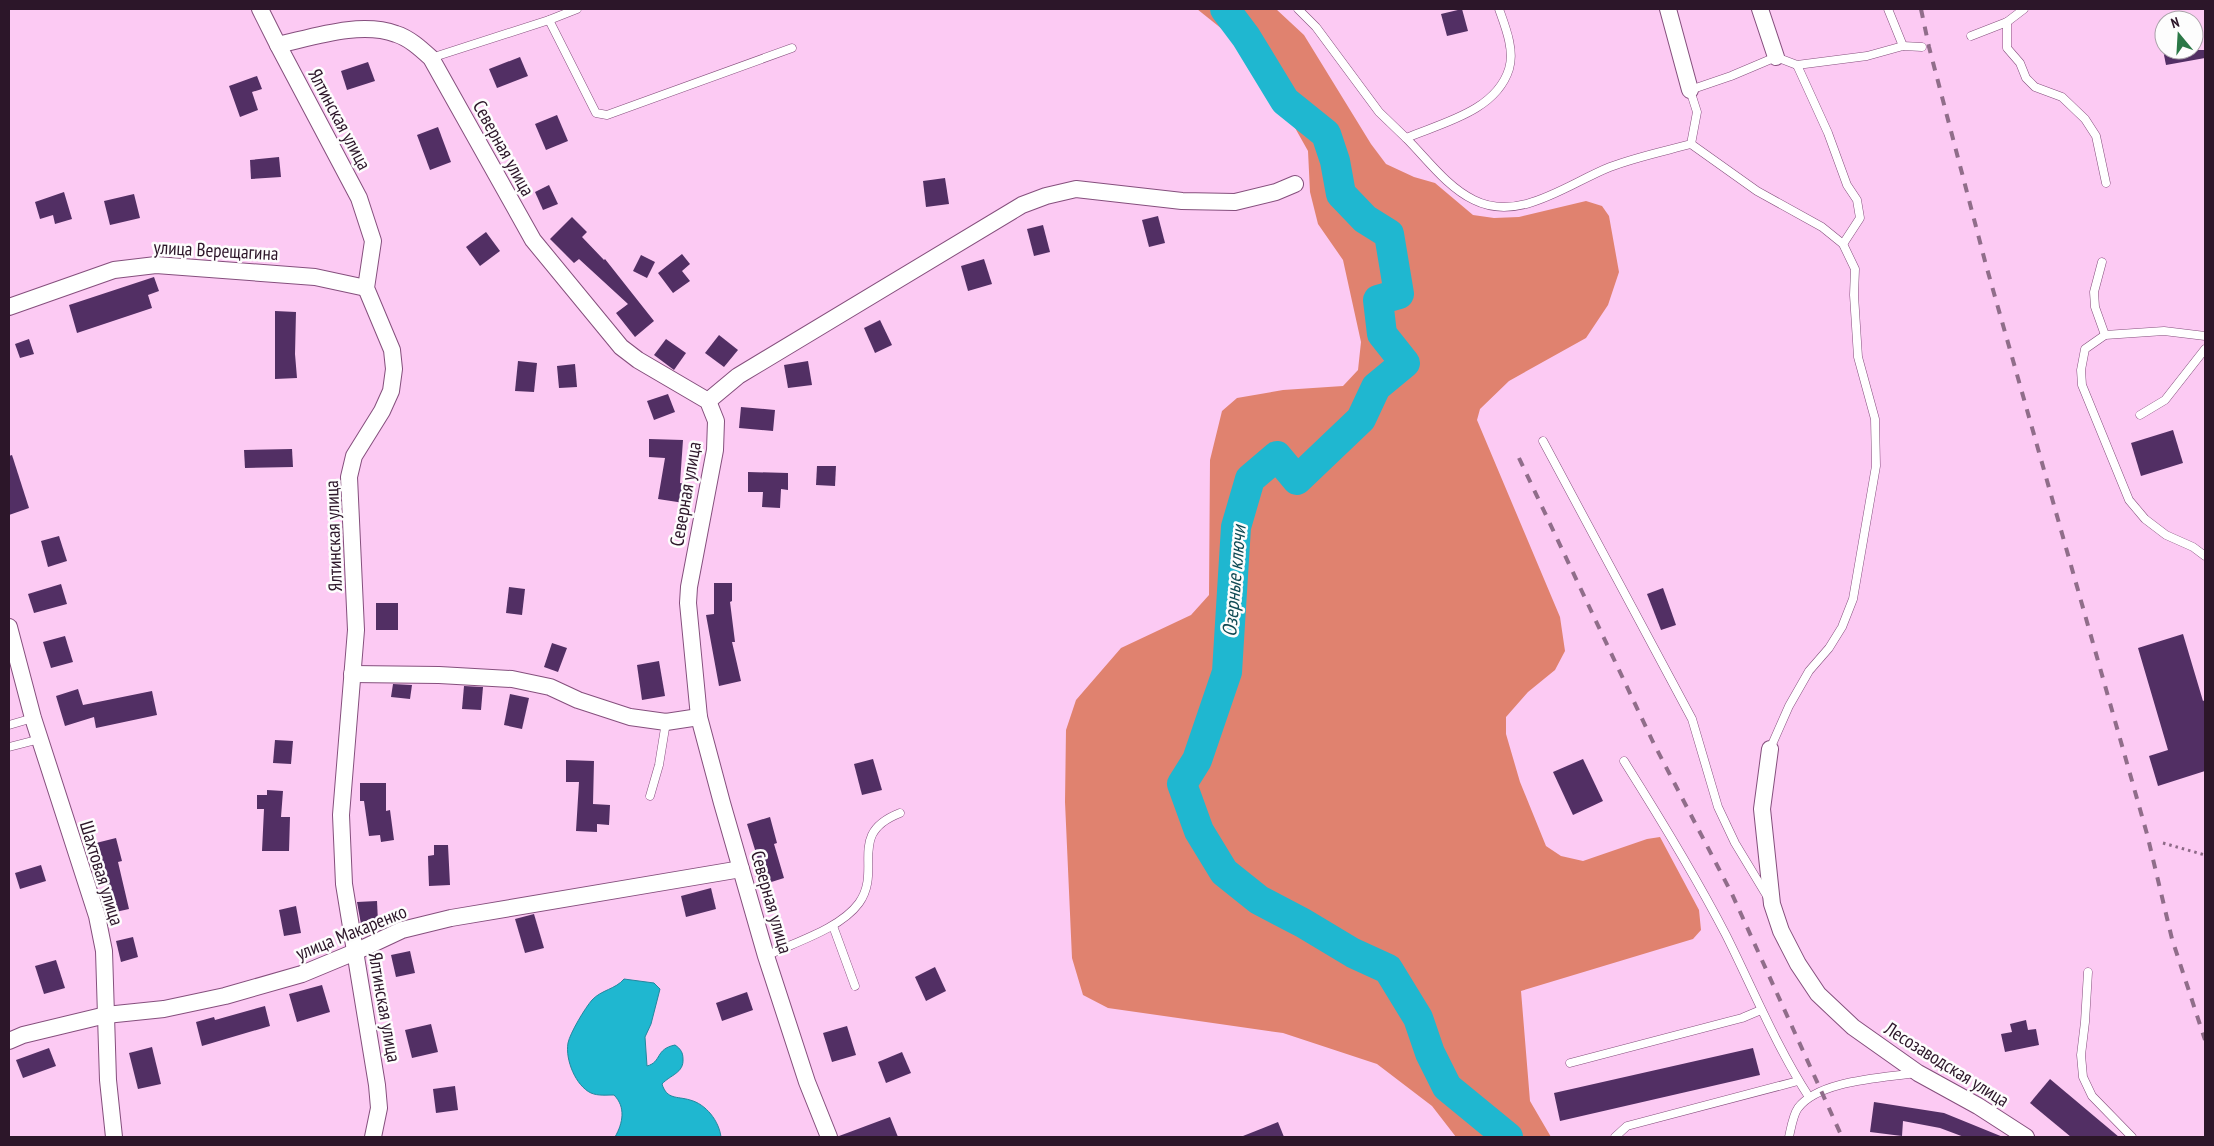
<svg xmlns="http://www.w3.org/2000/svg" width="2214" height="1146" viewBox="0 0 2214 1146" font-family="'PT Sans Narrow',sans-serif">
  <rect width="100%" height="100%" fill="#fccaf3"/>
  <polygon fill="#e0826f" points="1197,9 1276,9 1304,35 1371,144 1386,164 1414,177 1435,183 1473,215 1494,218 1519,217 1586,201 1602,206 1609,216 1619,272 1608,305 1586,338 1509,381 1480,409 1477,420 1560,617 1565,651 1555,670 1528,692 1506,717 1506,734 1520,782 1546,846 1561,856 1583,861 1647,839 1660,837 1699,910 1701,930 1693,939 1521,991 1530,1101 1551,1137 1456,1137 1432,1106 1377,1064 1283,1033 1108,1008 1083,995 1072,958 1071,936 1065,802 1066,730 1076,700 1121,648 1191,615 1209,595 1210,460 1222,411 1237,398 1283,390 1343,386 1358,370 1361,342 1343,260 1318,224 1310,192 1308,151 1285,110 1232,37"/>
  <path fill="#1fb7d0" stroke="#23879e" d="M624,979L654,983L660,989L651,1024L645,1037L647,1066C662,1062 655,1049 675,1045C681,1049 683,1053 683,1059C684,1073 670,1075 662,1084C667,1100 677,1096 690,1100C706,1104 719,1121 721,1137H615C623,1123 626,1107 614,1095C606,1095 598,1096 591,1093C576,1086 565,1060 568,1043C570,1033 585,1008 592,1000C601,990 616,989 624,979Z"/>
  <g fill="none" stroke-linecap="round" stroke-linejoin="round">
    <polyline stroke="#1fb7d0" stroke-width="30" points="1225,9 1246,37 1285,101 1326,134 1335,161 1341,194 1365,219 1389,234 1399,294 1378,300 1382,334 1405,363 1376,387 1361,419 1297,480 1277,456 1250,479 1236,527 1227,672 1197,760 1182,784 1199,831 1224,872 1259,900 1303,923 1353,953 1388,969 1418,1018 1430,1053 1447,1087 1508,1137"/>
  </g>
  <g fill="#522f64">
    <polygon points="1462,9 1468,31 1447,36 1441,14"/>
    <polygon points="2163,50 2205,50 2205,58 2166,65"/>
    <polygon points="520,57 528,76 497,88 489,69"/>
    <polygon points="368,62 375,81 347,90 341,71"/>
    <polygon points="257,76 262,89 252,92 258,110 240,117 229,86"/>
    <polygon points="557,115 568,141 546,150 535,124"/>
    <polygon points="438,127 451,162 430,170 417,135"/>
    <polygon points="279,157 281,177 251,179 250,160"/>
    <polygon points="945,178 949,204 926,207 923,181"/>
    <polygon points="549,185 558,204 543,210 535,192"/>
    <polygon points="64,192 72,219 55,224 53,215 40,219 35,202"/>
    <polygon points="134,194 140,218 110,225 104,201"/>
    <polygon points="1158,216 1165,243 1149,247 1142,220"/>
    <polygon points="572,217 587,232 582,237 604,260 605,259 654,321 635,337 616,313 628,304 579,259 574,263 550,239"/>
    <polygon points="1043,225 1050,252 1034,256 1027,229"/>
    <polygon points="486,232 500,251 480,266 466,247"/>
    <polygon points="682,254 690,264 682,271 690,281 673,293 658,273"/>
    <polygon points="641,255 655,262 647,278 633,271"/>
    <polygon points="984,259 992,284 968,291 961,266"/>
    <polygon points="154,277 159,291 148,295 152,308 77,333 69,305"/>
    <polygon points="275,311 296,312 295,354 297,378 275,379"/>
    <polygon points="880,320 892,345 875,353 864,328"/>
    <polygon points="719,335 738,350 724,367 705,353"/>
    <polygon points="29,339 34,354 20,358 15,344"/>
    <polygon points="666,339 686,353 674,370 654,355"/>
    <polygon points="518,361 537,363 534,392 515,391"/>
    <polygon points="808,361 812,385 788,388 784,365"/>
    <polygon points="575,364 577,387 559,388 557,366"/>
    <polygon points="668,394 675,412 654,420 647,401"/>
    <polygon points="741,407 775,410 773,431 739,428"/>
    <polygon points="2173,430 2183,463 2141,476 2131,443"/>
    <polygon points="649,439 683,440 680,483 687,484 684,503 658,499 665,458 649,457"/>
    <polygon points="292,449 293,467 245,468 244,450"/>
    <polygon points="12,455 29,508 9,515 9,456"/>
    <polygon points="817,466 836,466 835,486 816,485"/>
    <polygon points="748,472 788,473 788,490 781,489 780,508 762,507 763,492 748,492"/>
    <polygon points="59,536 67,561 48,567 41,541"/>
    <polygon points="714,583 732,583 732,601 730,602 735,642 732,642 741,681 719,686 706,615 714,614"/>
    <polygon points="61,584 67,604 34,613 28,594"/>
    <polygon points="509,587 525,589 522,615 506,613"/>
    <polygon points="1663,588 1676,625 1661,630 1647,594"/>
    <rect x="376" y="603" width="22" height="27"/>
    <polygon points="2183,634 2203,701 2205,700 2205,771 2158,786 2149,756 2168,750 2138,648"/>
    <polygon points="65,636 73,662 51,668 43,642"/>
    <polygon points="552,643 567,648 558,672 544,667"/>
    <polygon points="659,661 665,696 642,700 637,665"/>
    <polygon points="393,684 412,685 410,699 391,697"/>
    <polygon points="464,686 483,687 481,710 462,709"/>
    <polygon points="78,689 83,705 152,691 157,715 96,728 94,717 65,726 56,696"/>
    <polygon points="510,694 529,698 522,729 504,725"/>
    <polygon points="275,740 293,741 291,764 273,763"/>
    <polygon points="873,759 882,790 862,795 854,764"/>
    <polygon points="1583,759 1603,801 1573,815 1553,772"/>
    <polygon points="566,760 594,761 593,804 610,805 609,825 597,824 597,832 576,831 579,782 566,782"/>
    <polygon points="360,783 386,783 386,811 390,810 394,840 381,842 380,835 369,836 364,801 360,801"/>
    <polygon points="267,790 283,791 281,817 290,817 289,851 262,851 264,809 257,809 257,795 267,795"/>
    <polygon points="770,817 777,843 774,844 784,878 759,886 753,868 760,866 747,824"/>
    <polygon points="116,838 122,861 118,862 129,909 111,913 105,890 108,889 96,843"/>
    <polygon points="434,845 448,845 450,885 429,886 428,856 434,855"/>
    <polygon points="41,865 46,881 20,889 15,873"/>
    <polygon points="711,888 716,909 686,917 681,896"/>
    <polygon points="377,901 378,922 361,924 357,902"/>
    <polygon points="296,906 301,933 284,936 279,910"/>
    <polygon points="534,914 544,948 525,953 515,919"/>
    <polygon points="133,937 138,957 121,962 116,941"/>
    <polygon points="410,951 415,973 396,977 391,955"/>
    <polygon points="56,960 65,988 44,994 35,966"/>
    <polygon points="935,967 946,991 926,1001 915,977"/>
    <polygon points="322,985 330,1012 297,1022 289,994"/>
    <polygon points="747,992 753,1010 722,1021 716,1003"/>
    <polygon points="265,1006 270,1026 202,1046 196,1022 214,1017 215,1020"/>
    <polygon points="2026,1020 2028,1030 2036,1029 2039,1045 2005,1052 2001,1034 2012,1032 2010,1024"/>
    <polygon points="431,1024 438,1052 412,1058 405,1030"/>
    <polygon points="847,1026 856,1055 832,1062 823,1033"/>
    <polygon points="152,1047 161,1084 138,1089 129,1053"/>
    <polygon points="49,1048 56,1066 23,1078 16,1060"/>
    <polygon points="1753,1048 1760,1075 1560,1121 1554,1093"/>
    <polygon points="902,1052 911,1073 886,1083 878,1062"/>
    <polygon points="2050,1079 2119,1137 2071,1137 2030,1103"/>
    <polygon points="455,1086 458,1110 436,1113 433,1089"/>
    <polygon points="1874,1102 1944,1113 2003,1137 1964,1137 1940,1128 1903,1121 1902,1136 1870,1132"/>
    <polygon points="890,1117 898,1137 840,1137 839,1136"/>
    <polygon points="1278,1122 1284,1137 1243,1137 1243,1136"/>
  </g>
  <g fill="none" stroke-linecap="round" stroke-linejoin="round">
    <g stroke="#854f7d" stroke-width="9">
      <g id="service">
        <polyline points="1298,9 1316,27 1379,112 1406,138"/>
        <path d="M1499,9C1505,26 1515,50 1509,69C1496,111 1442,123 1406,138C1427,159 1447,187 1474,200C1520,223 1569,183 1610,167C1636,157 1665,151 1691,144L1697,112L1690,90L1731,76L1776,57L1797,65L1867,56L1903,46L1922,47"/>
        <polyline points="1888,9 1903,46"/>
        <polyline points="549,20 596,113 607,115 792,48"/>
        <polyline points="2007,22 2007,48 2020,63 2026,78 2035,87 2062,97 2085,119 2096,136 2106,183"/>
        <polyline points="1971,36 2007,22 2024,9"/>
        <polyline points="431,58 549,20 577,9"/>
        <polyline points="1797,65 1828,133 1847,185 1857,200 1860,218 1843,244"/>
        <polyline points="1691,144 1757,191 1822,227 1843,244 1855,269 1854,295 1858,357 1875,419 1876,466 1853,599 1842,627 1829,648 1809,671 1789,706 1770,749"/>
        <polyline points="2102,262 2094,292 2095,307 2105,335"/>
        <polyline points="2205,336 2164,331 2105,335 2085,349 2081,370 2082,385 2129,500 2145,519 2166,535 2193,547 2205,556"/>
        <polyline points="2140,415 2165,400 2205,349"/>
        <polyline points="1543,441 1692,719 1718,807 1735,843 1767,896"/>
        <polyline points="9,725 33,718"/>
        <polyline points="9,747 40,739"/>
        <path d="M1624,761C1660,818 1695,875 1726,935C1753,989 1776,1046 1809,1097"/>
        <polyline points="650,796 659,765 666,722"/>
        <polyline points="833,926 855,986"/>
        <path d="M766,956C795,942 840,929 859,903C883,869 846,834 900,813"/>
        <polyline points="2088,972 2085,1022 2081,1055 2083,1077 2092,1096 2132,1137"/>
        <polyline points="1570,1063 1742,1018 1761,1010"/>
        <polyline points="1615,1137 1627,1126 1798,1081"/>
        <path d="M1789,1137C1791,1128 1793,1115 1798,1108C1819,1080 1883,1078 1916,1073"/>
      </g>
    </g>
    <g stroke="#854f7d" stroke-width="18">
      <g id="minor">
        <path d="M260,9L278,45C314,37 360,21 396,34C409,38 420,48 431,58L533,240L621,347L638,360L708,401L716,421L715,450L689,587L688,603L699,717L722,803L766,956L807,1082L829,1137"/>
        <polyline points="1668,9 1690,90"/>
        <polyline points="1760,9 1776,57"/>
        <polyline points="278,45 359,198 373,241 366,288 392,350 394,369 391,391 382,411 354,456 349,477 356,630 341,815 344,884 377,1085 379,1108 373,1137"/>
        <polyline points="9,307 114,270 156,265 315,277 366,288"/>
        <polyline points="708,401 738,376 1022,205 1046,196 1076,189 1182,201 1235,202 1276,192 1295,184"/>
        <polyline points="9,627 33,718 97,916 104,951 108,1080 114,1137"/>
        <polyline points="352,674 439,675 512,679 550,687 578,700 630,717 666,722 699,717"/>
        <polyline points="1770,749 1762,809 1772,904 1781,931 1798,964 1818,994 1853,1027 1918,1073 1978,1106 2026,1137"/>
        <polyline points="9,1041 23,1035 106,1015 164,1009 225,996 302,974 355,952 402,930 451,918 741,869"/>
      </g>
    </g>
    <polyline stroke="#8c6986" stroke-width="3" stroke-dasharray="2.5 4" stroke-linecap="butt" points="2163,843 2205,855"/>
    <use href="#service" stroke="#fff" stroke-width="8"/>
    <use href="#minor" stroke="#fff" stroke-width="16"/>
    <g stroke="#906d8a" stroke-width="4" stroke-dasharray="9 9" stroke-linecap="butt">
      <polyline points="1921,9 1929,47 1986,265 2147,834 2172,939 2205,1040"/>
      <polyline points="1519,458 1653,742 1732,894 1842,1137"/>
    </g>
  </g>
  <g text-anchor="middle" stroke-width="5" stroke-linejoin="round" paint-order="stroke">
    <g font-size="19" fill="#2c1629" stroke="#fdfdfd">
      <text transform="translate(340 119) rotate(62)" y="7">Ялтинская улица</text>
      <text transform="translate(504 148) rotate(61)" y="7">Северная улица</text>
      <text transform="translate(216 250) rotate(3)" y="7">улица Верещагина</text>
      <text transform="translate(685 494) rotate(-80)" y="7">Северная улица</text>
      <text transform="translate(333 536) rotate(-92)" y="7">Ялтинская улица</text>
      <text transform="translate(102 873) rotate(73)" y="7">Шахтовая улица</text>
      <text transform="translate(772 902) rotate(74)" y="7">Северная улица</text>
      <text transform="translate(351 932) rotate(-22)" y="7">улица Макаренко</text>
      <text transform="translate(385 1007) rotate(80)" y="7">Ялтинская улица</text>
      <text transform="translate(1947 1064) rotate(32)" y="7">Лесозаводская улица</text>
    </g>
    <g font-size="20" font-style="italic" fill="#104b55" stroke="#fdfdfd">
      <text transform="translate(1234 581) rotate(-85)" y="7">Озерные ключи</text>
    </g>
  </g>
  <rect width="2214" height="1146" fill="none" stroke="#2c1629" stroke-width="20"/>
  <g transform="translate(2179 35) rotate(342)"><circle r="24" fill="#fdfdfd" stroke="#a9a1a8"/>
  <path d="M0-4L9 19L0 12L-9 19Z" fill="#2b7847"/>
  <text y="-8" font-size="14" font-weight="bold" text-anchor="middle" fill="#2c1629">N</text>
  </g>
</svg>
